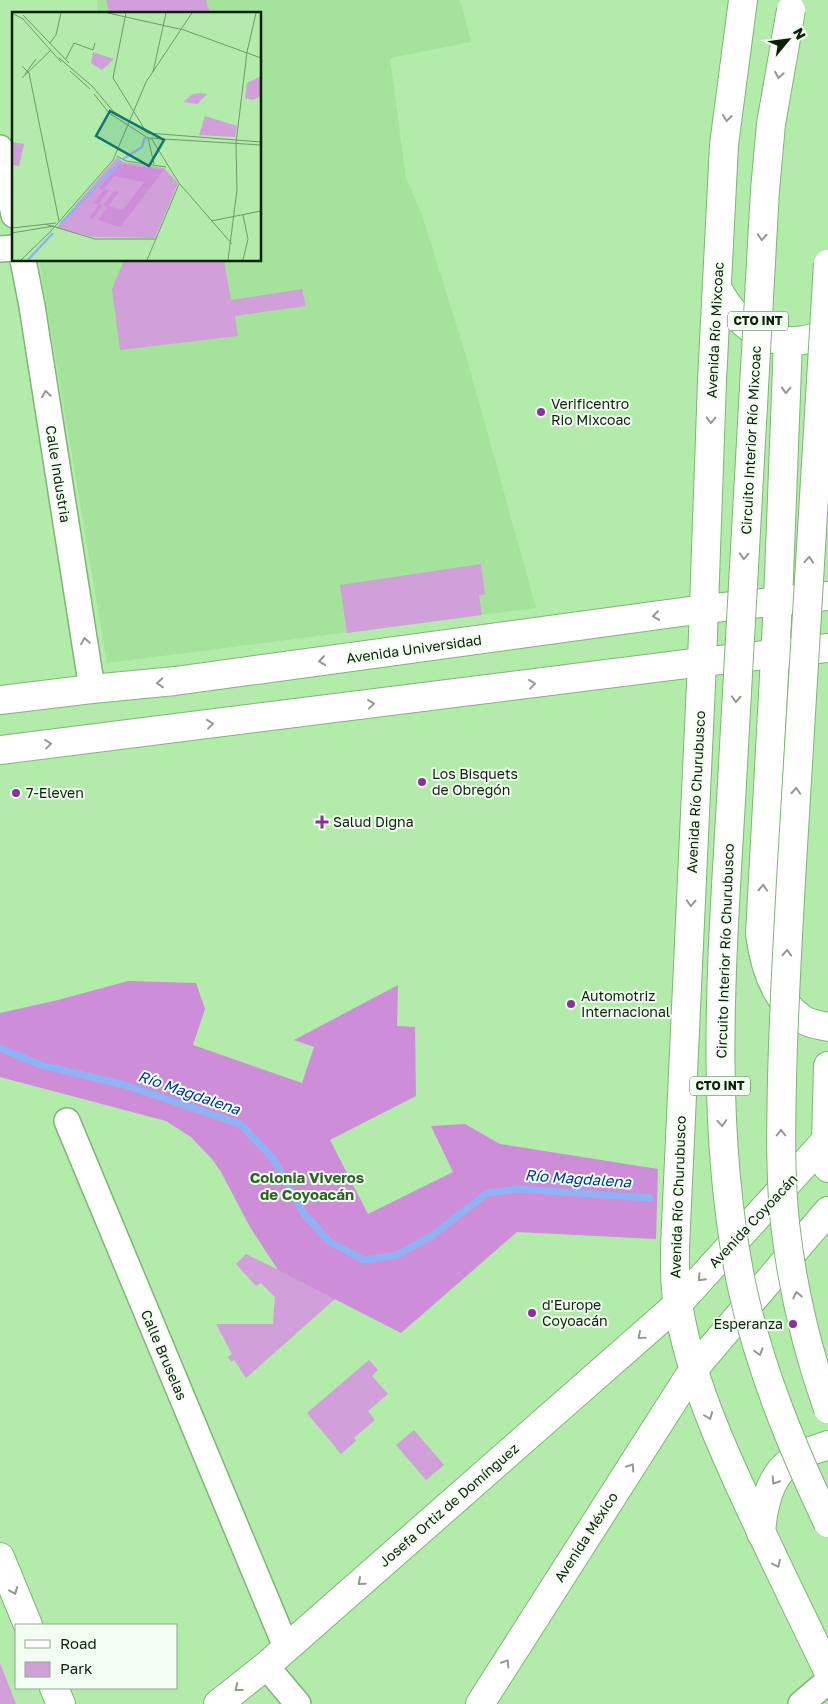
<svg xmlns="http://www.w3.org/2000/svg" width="828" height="1704" viewBox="0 0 828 1704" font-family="'Golos Text',sans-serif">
  <rect width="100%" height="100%" fill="#b2ebaa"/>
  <polygon fill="#a5e39c" points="97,0 460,0 471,42 390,58 406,178 421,212 467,359 536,608 107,663 39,260 260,260 260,14 97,14"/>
  <g fill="#d19fda">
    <polygon points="106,0 206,0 210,14 110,14"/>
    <polygon points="124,260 224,260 231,300 302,289 306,306 235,316 238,336 120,350 112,289"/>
    <polygon points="481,564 485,594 479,595 482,615 347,633 340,585"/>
    <polygon points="246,1254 336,1298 246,1378 234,1360 231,1362 228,1357 232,1354 216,1324 273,1324 275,1297 261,1283 256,1286 236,1264"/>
    <polygon points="369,1360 378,1370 372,1376 388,1394 368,1411 375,1420 354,1438 356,1441 341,1454 307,1413"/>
    <polygon points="414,1430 444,1465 426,1480 396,1445"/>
    <polygon points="0,1663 16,1704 0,1704"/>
  </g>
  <polygon fill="#ce8dd9" points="128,981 196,983 205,1009 193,1045 302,1083 314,1047 294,1040 398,985 397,1026 415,1027 416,1096 330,1140 368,1214 453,1172 431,1126 465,1124 500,1144 658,1169 656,1239 517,1232 401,1333 278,1270 250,1227 221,1172 212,1159 191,1137 166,1121 0,1077 0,1013 58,1000"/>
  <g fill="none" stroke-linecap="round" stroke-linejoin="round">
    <polyline stroke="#8fb4f5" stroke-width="7" points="0,1048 41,1065 125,1085 240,1124 273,1158 304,1214 330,1242 364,1260 397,1255 433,1235 487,1193 519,1189 650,1198"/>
    <g stroke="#7fb577" stroke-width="28">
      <g id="street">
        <polyline points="0,148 14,215"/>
        <polyline points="0,249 14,248"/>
        <polyline points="23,260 32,306 92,689"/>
        <polyline points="67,1121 286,1647"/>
        <polyline points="266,1666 298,1704"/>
        <polyline points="801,1704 828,1681"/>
      </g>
    </g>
    <g stroke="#7fb577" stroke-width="30">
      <g id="secondary">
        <path d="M743,0L724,145L712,381L702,662L675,1247C675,1266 674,1285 678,1304C690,1377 720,1444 751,1510C776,1564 802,1617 828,1671"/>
        <path d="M717,288C742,333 777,354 828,333"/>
        <path d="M788,341L778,602L760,934C764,965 775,1000 802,1019C809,1024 820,1025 828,1027"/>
        <polyline points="0,700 92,689 175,681 704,609 828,596"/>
        <polyline points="0,750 702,662 828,648"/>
        <polyline points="828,1066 826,1141 828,1168"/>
        <path d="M761,1533C763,1505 770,1473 795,1458C805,1452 818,1449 828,1445"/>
        <polyline points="0,1557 28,1625"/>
        <polyline points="54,1688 61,1704"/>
        <polyline points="218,1704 266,1666 678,1304"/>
        <polyline points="480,1704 693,1370"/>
      </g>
    </g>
    <g stroke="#7fb577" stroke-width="30">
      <g id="primary">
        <polyline points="678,1304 828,1138"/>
        <polyline points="693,1370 828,1211"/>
      </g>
    </g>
    <use href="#street" stroke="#fff" stroke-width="25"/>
    <use href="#secondary" stroke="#fff" stroke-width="28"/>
    <use href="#primary" stroke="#fff" stroke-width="28"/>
    <g stroke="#7fb577" stroke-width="30" stroke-linecap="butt">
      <g id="highway-bridge">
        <path d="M791,10L771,124L765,190C754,376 743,561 734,746C725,926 705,1109 742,1287C760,1370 792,1447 828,1523"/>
        <path d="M828,264C816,453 804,642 794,830C789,913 784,996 782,1079C781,1127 780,1175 785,1223C792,1286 807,1350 828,1409"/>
      </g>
    </g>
    <use href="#highway-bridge" stroke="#fff" stroke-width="28"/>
  </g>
  <defs><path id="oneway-chevron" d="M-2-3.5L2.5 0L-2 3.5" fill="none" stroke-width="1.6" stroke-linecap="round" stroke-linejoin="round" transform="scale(1.25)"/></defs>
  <g stroke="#919b90">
    <use href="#oneway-chevron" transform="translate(779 75) rotate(100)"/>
    <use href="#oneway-chevron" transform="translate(727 118) rotate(97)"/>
    <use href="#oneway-chevron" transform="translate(762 237) rotate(93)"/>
    <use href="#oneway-chevron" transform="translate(786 390) rotate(92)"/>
    <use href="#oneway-chevron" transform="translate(46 394) rotate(-99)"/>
    <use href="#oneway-chevron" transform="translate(711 420) rotate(92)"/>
    <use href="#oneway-chevron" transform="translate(744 556) rotate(93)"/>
    <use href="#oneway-chevron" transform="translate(809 560) rotate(-86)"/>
    <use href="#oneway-chevron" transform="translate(656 616) rotate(172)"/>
    <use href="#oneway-chevron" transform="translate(85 641) rotate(-99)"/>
    <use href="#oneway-chevron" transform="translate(322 661) rotate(172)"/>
    <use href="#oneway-chevron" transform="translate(160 683) rotate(175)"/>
    <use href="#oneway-chevron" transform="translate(532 684) rotate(-7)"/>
    <use href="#oneway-chevron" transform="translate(736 699) rotate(93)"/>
    <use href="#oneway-chevron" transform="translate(371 704) rotate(-7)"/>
    <use href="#oneway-chevron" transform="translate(210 724) rotate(-7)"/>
    <use href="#oneway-chevron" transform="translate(48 744) rotate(-7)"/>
    <use href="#oneway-chevron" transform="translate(796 791) rotate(-87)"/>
    <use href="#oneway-chevron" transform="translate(763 888) rotate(-87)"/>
    <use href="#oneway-chevron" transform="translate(691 903) rotate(93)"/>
    <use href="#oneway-chevron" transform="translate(787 953) rotate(-87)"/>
    <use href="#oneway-chevron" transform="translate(722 1123) rotate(86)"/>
    <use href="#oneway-chevron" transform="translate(781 1133) rotate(-90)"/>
    <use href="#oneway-chevron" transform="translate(701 1278) rotate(133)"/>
    <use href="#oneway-chevron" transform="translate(797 1295) rotate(-102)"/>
    <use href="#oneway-chevron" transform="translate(641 1336) rotate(139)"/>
    <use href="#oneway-chevron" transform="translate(759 1352) rotate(74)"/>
    <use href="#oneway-chevron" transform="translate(709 1416) rotate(69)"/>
    <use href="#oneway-chevron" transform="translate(631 1467) rotate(-57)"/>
    <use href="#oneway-chevron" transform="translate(775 1481) rotate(122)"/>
    <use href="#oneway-chevron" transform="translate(777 1564) rotate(64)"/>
    <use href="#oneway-chevron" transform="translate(361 1582) rotate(139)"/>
    <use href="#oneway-chevron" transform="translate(14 1591) rotate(68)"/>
    <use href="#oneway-chevron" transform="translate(506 1663) rotate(-57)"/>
    <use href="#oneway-chevron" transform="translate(238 1688) rotate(142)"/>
  </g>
  <g fill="#8c319c" stroke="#f2fef1" stroke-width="2">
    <circle cx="541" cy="412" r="5"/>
    <circle cx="422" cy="782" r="5"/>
    <circle cx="16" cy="793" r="5"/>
    <path d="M319.5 814.5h5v5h5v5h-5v5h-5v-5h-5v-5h5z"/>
    <circle cx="571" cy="1004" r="5"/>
    <circle cx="532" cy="1313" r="5"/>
    <circle cx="793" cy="1324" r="5"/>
  </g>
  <g text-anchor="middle" stroke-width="4" stroke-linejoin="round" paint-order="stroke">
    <g fill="#f2fef1" stroke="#50634e" stroke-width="1">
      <rect x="728" y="311.5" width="60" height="19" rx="4"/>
      <rect x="690" y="1076.5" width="60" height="19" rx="4"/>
    </g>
    <g font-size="12" font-weight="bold" fill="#0b2108">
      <text x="758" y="325">CTO INT</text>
      <text x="720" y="1090">CTO INT</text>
    </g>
    <g font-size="14" fill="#0b2108" stroke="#f2fef1">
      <text transform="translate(715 330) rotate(-87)" y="5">Avenida Río Mixcoac</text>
      <text transform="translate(751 440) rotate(-87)" y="5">Circuito Interior Río Mixcoac</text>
      <text transform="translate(58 474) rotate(81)" y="5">Calle Industria</text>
      <text transform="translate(414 649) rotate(-8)" y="5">Avenida Universidad</text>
      <text transform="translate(696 792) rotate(-87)" y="5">Avenida Río Churubusco</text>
      <text transform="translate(725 951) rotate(-88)" y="5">Circuito Interior Río Churubusco</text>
      <text transform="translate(678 1197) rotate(-88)" y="5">Avenida Río Churubusco</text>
      <text transform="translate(753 1221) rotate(-47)" y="5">Avenida Coyoacán</text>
      <text transform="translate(164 1355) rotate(67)" y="5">Calle Bruselas</text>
      <text transform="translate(449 1505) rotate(-41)" y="5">Josefa Ortiz de Domínguez</text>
      <text transform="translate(586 1537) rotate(-57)" y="5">Avenida México</text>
    </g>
    <g font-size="14" fill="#0b2108" stroke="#f2fef1" text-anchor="start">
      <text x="551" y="409">Verificentro<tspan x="551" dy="16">Rio Mixcoac</tspan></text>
      <text x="432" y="779">Los Bisquets<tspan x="432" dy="16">de Obregón</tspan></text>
      <text x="26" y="798">7-Eleven</text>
      <text x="333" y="827">Salud Digna</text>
      <text x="581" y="1001">Automotriz<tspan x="581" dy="16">Internacional</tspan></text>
      <text x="542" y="1310">d'Europe<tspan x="542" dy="16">Coyoacán</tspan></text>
      <text x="783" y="1329" text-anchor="end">Esperanza</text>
    </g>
    <g font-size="15" font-style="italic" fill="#02358f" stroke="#f2fef1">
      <text transform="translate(189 1093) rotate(19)" y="5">Río Magdalena</text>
      <text transform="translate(578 1179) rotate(4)" y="5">Río Magdalena</text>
    </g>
    <g font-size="15" font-weight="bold" fill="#2f6227" stroke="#f2fef1">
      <text x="307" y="1183">Colonia Viveros<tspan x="307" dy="17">de Coyoacán</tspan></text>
    </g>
  </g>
  <g transform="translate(12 12)">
    <rect width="249" height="249" fill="#b2ebaa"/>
    <path d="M81,40L102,47L90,58L79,51ZM249,64V84L241,88L233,86L235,71ZM188,81L195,82L185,92L171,90L181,82ZM193,104L225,114L223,125L187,123ZM0,130L12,132L7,154L0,153ZM105,145L111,150L152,156L166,171L143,226L81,225L44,216Z" fill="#d19fda"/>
    <path d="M108,152L152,158L108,215L86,208L96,195L91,193L102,179L107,180L96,194L111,198L132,170L102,164L92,177L97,178L87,192L91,193L81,207L77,206L87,193L81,191L92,178L87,176Z" fill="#ce8dd9"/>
    <path fill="none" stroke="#8fb4f5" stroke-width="2.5" d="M111,147L130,135L133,125M48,212L109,149M16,248L41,221"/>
    <path fill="none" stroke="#6f9a69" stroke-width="1" d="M0,1L11,7L49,50M96,1L172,18L249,46M114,1L101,66L135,121M11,3L57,51M38,31L44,23L49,1M47,46L80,74L101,99L136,121L249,130M54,47L62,31L81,38L83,31M10,54L17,61L47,209M58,59L78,77M141,60L154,1M13,62L24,47M10,66L39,38M82,82L97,101L136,126L249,133M136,126L142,152M139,126L167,171L220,232M224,131L235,40L244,1M105,144L114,149L154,155M231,203L236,227L231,248M199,209L249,199M33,212L83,227H144M0,216L44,211M0,221L42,214M9,248L38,220L101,148L134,70L180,1M135,248L167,172M216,248L225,178L224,132"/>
    <path fill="#0f766e" fill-opacity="0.15" stroke="#0f766e" stroke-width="2.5" d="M98,99L152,128L137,154L84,124Z"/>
    <rect width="249" height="249" fill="none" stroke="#0b2108" stroke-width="2.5"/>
  </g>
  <rect x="15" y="1624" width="162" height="65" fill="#f2fef1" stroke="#96a694"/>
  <rect x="25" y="1640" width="25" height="8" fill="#ffffff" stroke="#96a694"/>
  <text x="60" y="1649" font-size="15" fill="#0b2108">Road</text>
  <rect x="25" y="1662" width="25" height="15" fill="#d19fda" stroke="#96a694"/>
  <text x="60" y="1674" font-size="15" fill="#0b2108">Park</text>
  <g transform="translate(788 40) rotate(61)" stroke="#f2fef1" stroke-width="4" paint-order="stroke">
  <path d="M0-4L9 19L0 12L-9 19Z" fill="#0b2108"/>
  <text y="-8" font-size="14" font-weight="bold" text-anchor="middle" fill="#0b2108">N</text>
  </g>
</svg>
